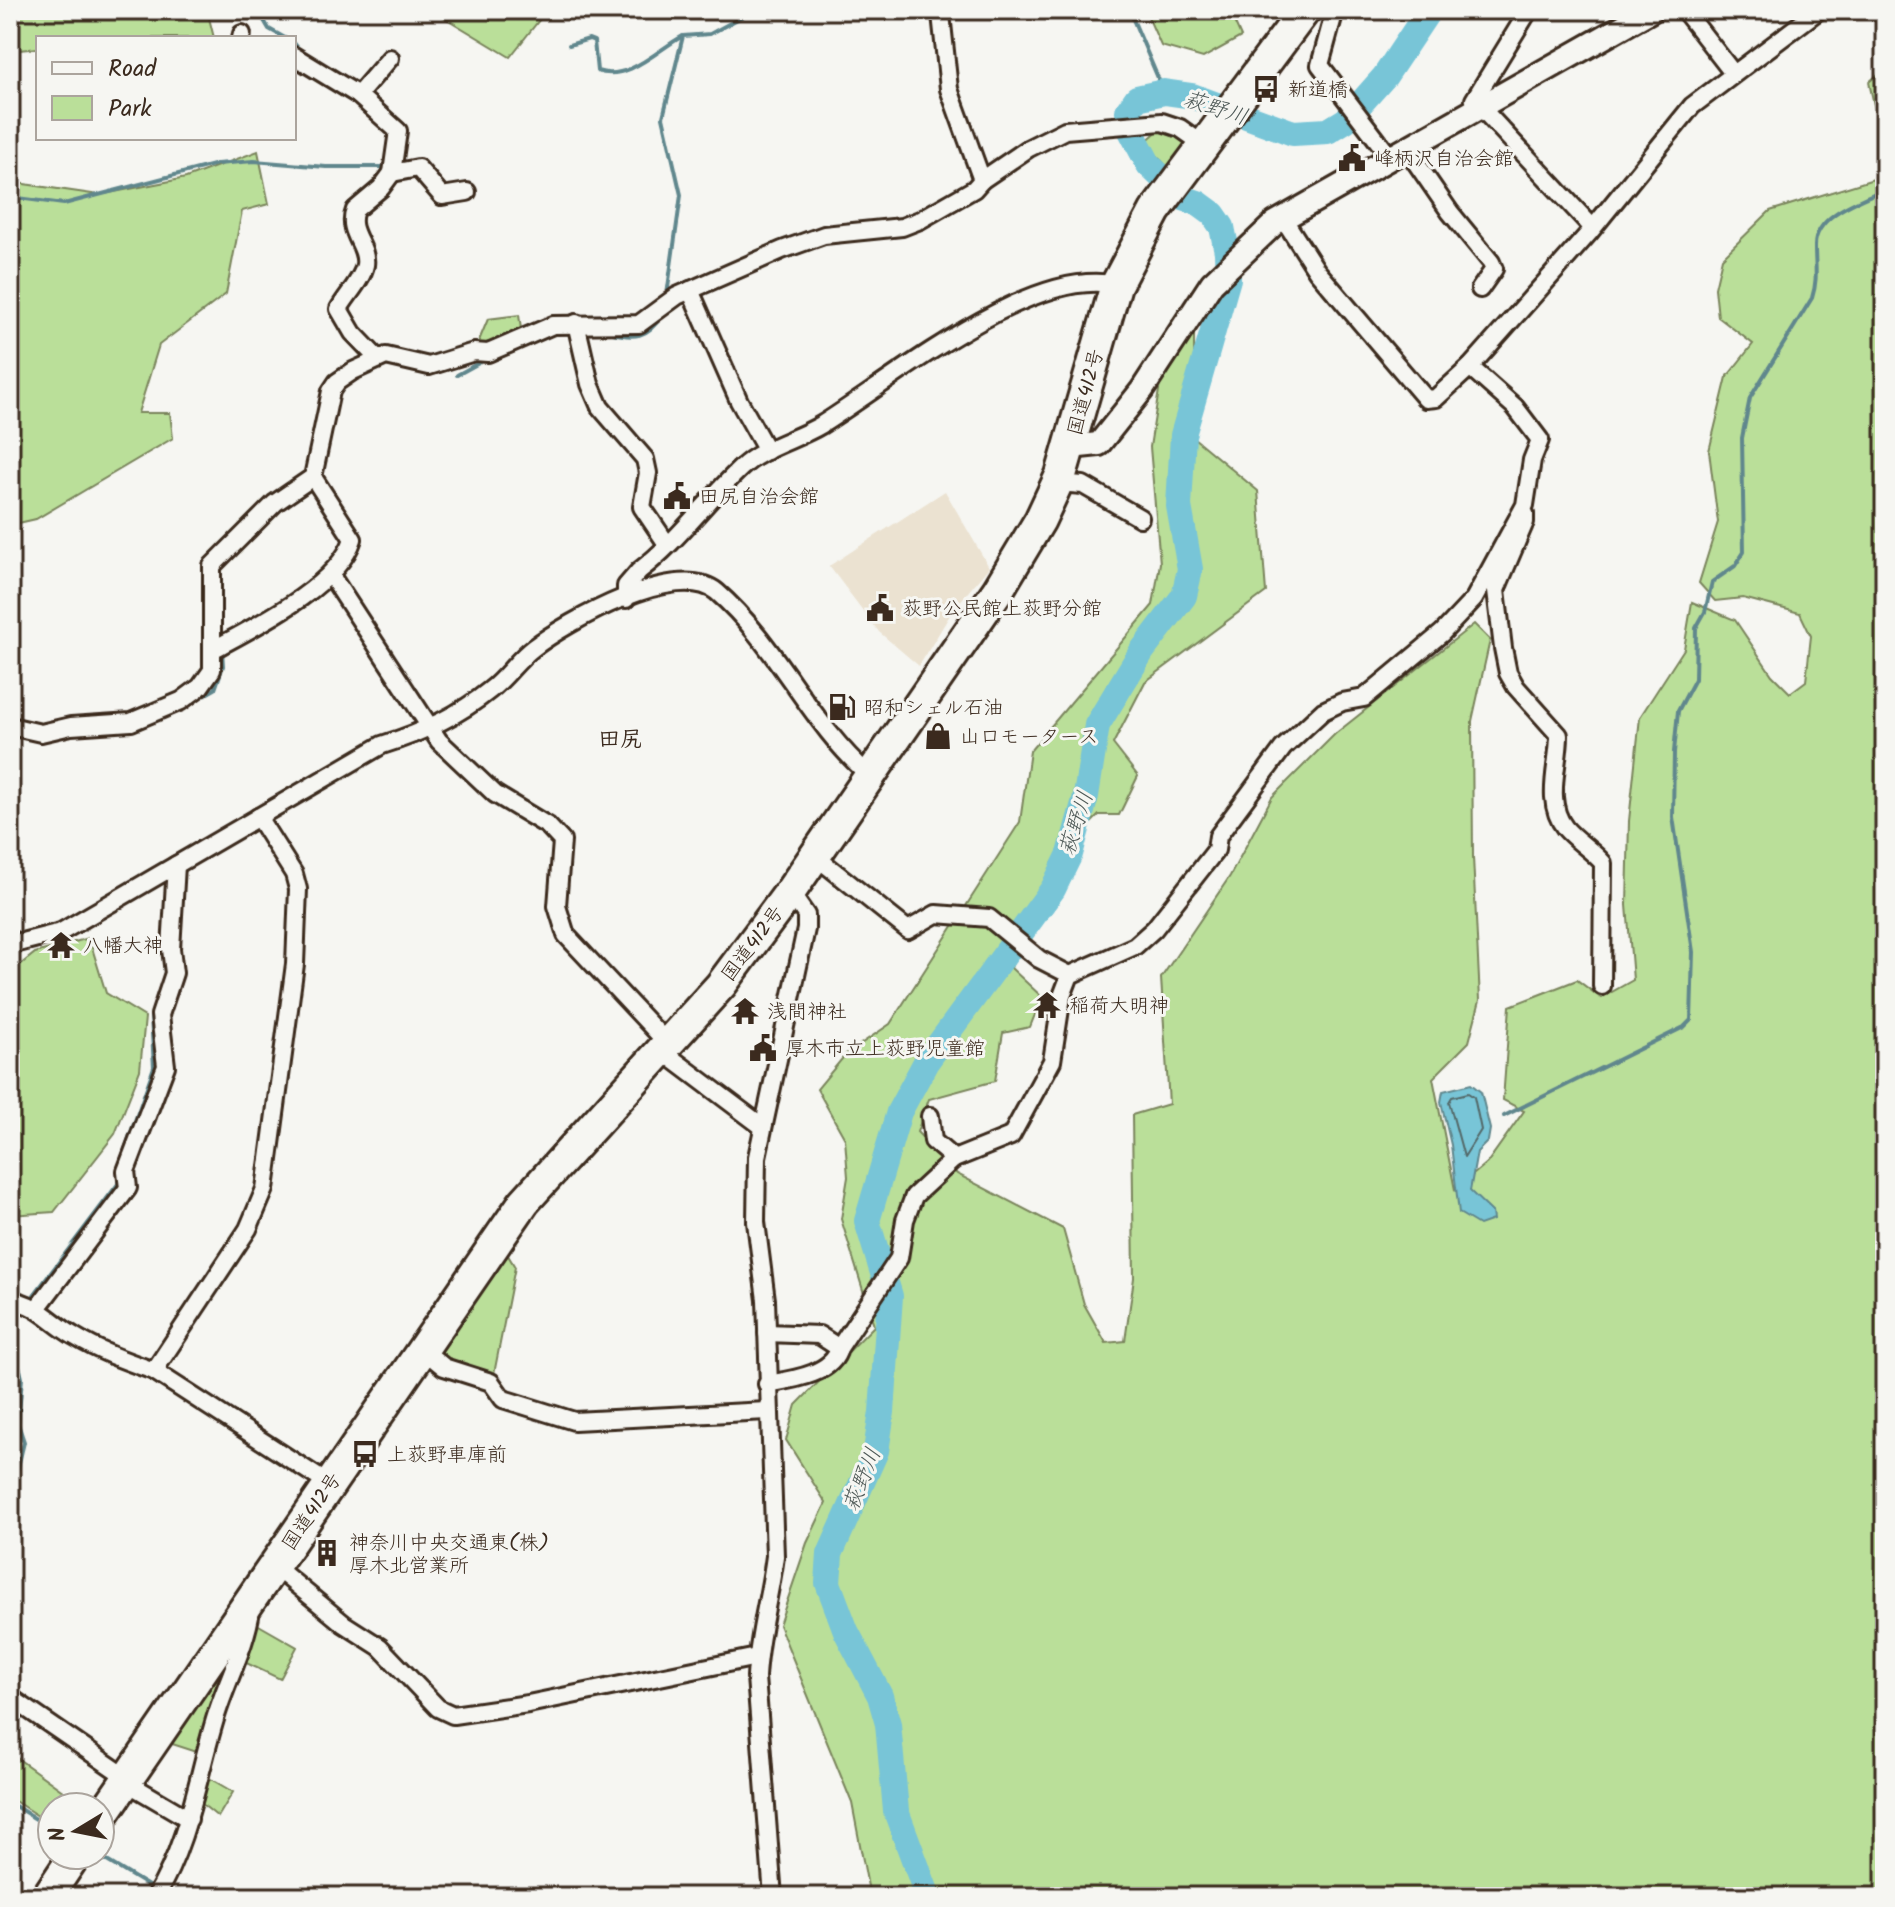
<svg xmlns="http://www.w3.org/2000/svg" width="1895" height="1907" viewBox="0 0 1895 1907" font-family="Kalam,'Klee One',sans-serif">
  <rect width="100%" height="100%" fill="#f6f6f2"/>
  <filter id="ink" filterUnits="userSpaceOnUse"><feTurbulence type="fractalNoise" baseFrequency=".0125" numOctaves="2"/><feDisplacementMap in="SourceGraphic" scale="16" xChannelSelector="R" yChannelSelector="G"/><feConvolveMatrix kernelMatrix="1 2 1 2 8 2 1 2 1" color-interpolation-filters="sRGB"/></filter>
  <g filter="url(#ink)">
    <polygon fill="#ebe2d1" points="945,491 989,567 953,610 919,666 879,632 829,566"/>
    <g fill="#badf99" stroke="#7a845c" stroke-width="2">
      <polygon points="10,10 207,10 214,38 38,38 38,48 10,51"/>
      <polygon points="432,10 547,10 510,57"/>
      <polygon points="1145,10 1229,10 1241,37 1203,58 1161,46"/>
      <polygon points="1885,68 1885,1897 870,1897 852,1803 779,1625 807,1543 826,1503 786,1440 796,1405 874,1326 841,1219 848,1177 845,1139 817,1089 846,1054 890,1024 1020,822 1030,751 1153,605 1160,563 1150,447 1162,371 1194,330 1194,359 1186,389 1194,438 1258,491 1266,592 1145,682 1113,744 1138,776 1119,815 1099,815 1053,862 1011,968 1042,997 1030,1027 1003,1033 995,1081 929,1099 917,1132 957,1174 1063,1229 1084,1304 1106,1343 1125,1341 1134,1278 1132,1115 1169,1104 1161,978 1230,876 1272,797 1335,734 1474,624 1490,640 1472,721 1473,857 1480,1000 1469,1042 1433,1078 1455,1190 1487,1163 1524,1111 1503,1100 1510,1006 1577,980 1601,998 1633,980 1627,905 1629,821 1640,717 1684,649 1692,602 1735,620 1772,675 1790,693 1806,681 1811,636 1800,613 1743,598 1715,601 1699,583 1718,522 1709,451 1727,377 1753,344 1718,317 1715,288 1722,258 1770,211 1877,178 1885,155 1869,82"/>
      <polygon points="1161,128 1189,144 1169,169 1145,142"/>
      <polygon points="258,151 269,204 242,211 226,294 159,345 138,413 170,413 173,438 36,519 10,525 10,182 99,195 186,178"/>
      <path d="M519,315L521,329C509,337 493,348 478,343L488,319Z"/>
      <polygon points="89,938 106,993 145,1017 140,1070 115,1134 54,1212 10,1215 10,973 35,953"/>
      <polygon points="506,1252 515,1267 493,1379 446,1364 436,1352"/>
      <polygon points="257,1624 297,1647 280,1679 240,1660"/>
      <polygon points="218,1668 226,1675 200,1753 166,1742"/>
      <polygon points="10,1753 85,1807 52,1807 52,1825 10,1798"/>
      <polygon points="204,1775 233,1792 218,1817 197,1800"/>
    </g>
    <polygon fill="#78c5d7" stroke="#60878d" stroke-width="2" points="1471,1084 1481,1092 1490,1129 1488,1141 1477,1152 1470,1191 1492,1212 1493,1220 1479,1225 1459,1213 1451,1145 1441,1102 1443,1091"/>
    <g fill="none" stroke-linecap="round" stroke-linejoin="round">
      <polygon stroke="#536868" stroke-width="2" points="1468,1093 1474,1097 1481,1130 1464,1157 1449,1102 1452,1097"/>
      <g stroke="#60878d" stroke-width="4">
        <polyline points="258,10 269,29 285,38"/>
        <polyline points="1129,10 1164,92"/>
        <polyline points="294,43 302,53"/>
        <path d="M569,45L589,39L594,41L597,71C629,82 658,49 683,36"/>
        <polyline points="10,197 64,204 217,164 254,161 326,167 382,167"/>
        <polyline points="667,295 681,195 663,117 683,36 710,34 754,10"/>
        <path d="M609,332C634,339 648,338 662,315"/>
        <polyline points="457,375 486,359"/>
        <polyline points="192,702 215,689 223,666 222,649"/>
        <path d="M1504,1116L1684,1027L1691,1020L1693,952L1673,817L1674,752L1678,711L1695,679L1696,628L1705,612L1712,582L1735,566L1744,552L1742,438L1750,398L1812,298C1818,280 1815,266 1815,247C1814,215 1861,200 1885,189"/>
        <polyline points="34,1295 118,1184 118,1169 154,1067 151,1016 165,973 163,947"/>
        <polyline points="10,1500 24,1442 18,1424 22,1378 12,1337 21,1311"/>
        <polyline points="10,1803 52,1829"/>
        <polyline points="97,1855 150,1887 144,1897"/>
      </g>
      <polyline stroke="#78c5d7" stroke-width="26" points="928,1897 896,1811 888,1724 880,1696 846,1631 828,1583 830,1554 876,1451 882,1412 890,1296 867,1221 899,1112 926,1062 1053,889 1070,854 1086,796 1097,725 1142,651 1184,596 1190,569 1179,506 1183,435 1228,279 1227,252 1222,227 1213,214 1198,203 1183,198 1149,165 1131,131 1128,111 1137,98 1164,92 1192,96 1293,133 1328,131 1346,120 1385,76 1429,10"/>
      <g stroke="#3b2a1e" stroke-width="22">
        <g id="street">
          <polyline points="1335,10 1320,65 1390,157"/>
          <polyline points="1529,10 1474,100 1592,227"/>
          <polyline points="1684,10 1733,73"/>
          <polyline points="941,14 949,89 982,180"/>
          <polyline points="241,38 242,34"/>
          <polyline points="294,56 358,95 398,131 392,173 418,168 442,196 467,192"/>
          <polyline points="358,95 390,58"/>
          <polyline points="1406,148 1450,212 1491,262 1494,269 1480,289"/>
          <polyline points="1283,218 1317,271 1426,399 1436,398 1470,367 1589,233 1692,106 1819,10"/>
          <polyline points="690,290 739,401 767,451"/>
          <polyline points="576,323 590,384 600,407 645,459 648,473 642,507 667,544"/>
          <path d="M378,359L353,333L339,309C346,296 362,280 365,265C368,245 346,232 355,210L381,188L392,173"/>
          <polyline points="1057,483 1083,485 1140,518"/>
          <path d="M1525,514V522L1496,590L1503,648L1508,673L1516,687L1559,735C1559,766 1544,801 1565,828C1576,841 1592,850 1603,863L1602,986"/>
          <polyline points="330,574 439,741 495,794 548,826 562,841 557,906 566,935 668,1044"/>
          <path d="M626,599V586L639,571C677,542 706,501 741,468C763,447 796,440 821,425C892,381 1031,265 1116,285"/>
          <path d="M214,649C256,626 338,586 353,539L313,477"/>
          <polyline points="10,726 41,733 71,726 131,722 181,701 200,687 212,670 212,566 275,503 313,477 331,391 337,382 353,371 386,356 429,366 474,352 488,353 553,325 639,324 677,296 782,250 824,235 902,227 920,220 974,189 982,180 1029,148 1065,130 1162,122 1180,128 1204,145"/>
          <polyline points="258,817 294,874 298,889 295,964 265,1189 248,1229 154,1371 330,1485"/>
          <polyline points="815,856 908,930 936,914 989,918 1039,959 1070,975"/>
          <path d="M10,939L18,943L61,932L382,745C421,733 458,716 490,690C506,678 517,660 533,648C567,622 678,559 717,592C777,644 809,723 869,775"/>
          <polyline points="662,1051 763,1127"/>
          <polyline points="954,1159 1011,1136 1052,1061 1062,996 1070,975 1135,946 1154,929 1216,850 1218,836 1283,748 1323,711 1342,702 1364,698 1442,633 1474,599 1525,505 1532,460 1540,440 1515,407 1470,367"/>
          <path d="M10,1300C38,1304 50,1322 74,1336C100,1352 126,1361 154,1371"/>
          <polyline points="38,1307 128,1188 126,1171 166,1066 160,1015 174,973 171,949 176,865"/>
          <polyline points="767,1333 819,1335 839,1348"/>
          <polyline points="422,1349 444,1367 491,1382 503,1399 574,1421 767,1411"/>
          <path d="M767,1384C790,1380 833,1375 839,1348L899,1258L905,1220L914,1196L954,1159L933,1141L930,1116"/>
          <polyline points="274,1566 344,1624 380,1647 438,1708 453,1715 528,1704 757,1657"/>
          <polyline points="10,1697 119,1772 126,1782 189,1819"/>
          <path d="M155,1897C189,1842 197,1777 216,1716C227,1680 246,1646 251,1610"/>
          <path d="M773,1897L756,1677C758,1636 770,1596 775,1556L766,1300L756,1222L757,1157L806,929V915L790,892"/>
        </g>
      </g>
      <g stroke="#3b2a1e" stroke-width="28">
        <polyline id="secondary" points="1070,447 1099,444 1142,390 1212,283 1275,223 1652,10"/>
      </g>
      <g stroke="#3b2a1e" stroke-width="36">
        <g id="highway">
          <polyline points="100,1819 524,1202 721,985 790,892 998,590 1040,520 1061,475 1116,285 1155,211 1305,10"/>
          <polyline points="47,1897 75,1855"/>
        </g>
      </g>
      <use href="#street" stroke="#f6f6f2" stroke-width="16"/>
      <use href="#secondary" stroke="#f6f6f2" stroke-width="22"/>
      <use href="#highway" stroke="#f6f6f2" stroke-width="30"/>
    </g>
  </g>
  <defs>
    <g id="bus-bare" transform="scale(2.16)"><path d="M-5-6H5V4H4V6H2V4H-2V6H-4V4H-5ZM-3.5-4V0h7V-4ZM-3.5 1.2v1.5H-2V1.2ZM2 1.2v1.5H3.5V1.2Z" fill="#3b2a1e" stroke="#f6f6f2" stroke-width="2.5" paint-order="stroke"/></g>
    <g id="civic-bare" transform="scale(2.16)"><path d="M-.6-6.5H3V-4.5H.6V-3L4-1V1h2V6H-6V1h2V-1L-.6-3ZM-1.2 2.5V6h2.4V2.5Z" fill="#3b2a1e" stroke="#f6f6f2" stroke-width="2.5" paint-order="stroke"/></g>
    <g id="fuel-bare" transform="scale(2.16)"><path d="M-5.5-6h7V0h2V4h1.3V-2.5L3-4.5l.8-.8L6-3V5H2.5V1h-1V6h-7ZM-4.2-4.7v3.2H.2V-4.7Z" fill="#3b2a1e" stroke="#f6f6f2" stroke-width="2.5" paint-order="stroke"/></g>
    <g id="shop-bare" transform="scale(2.16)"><path d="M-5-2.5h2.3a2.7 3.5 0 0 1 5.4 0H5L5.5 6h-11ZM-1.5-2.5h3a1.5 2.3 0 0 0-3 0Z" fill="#3b2a1e" stroke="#f6f6f2" stroke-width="2.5" paint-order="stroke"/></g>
    <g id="temple-bare" transform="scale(2.16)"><path d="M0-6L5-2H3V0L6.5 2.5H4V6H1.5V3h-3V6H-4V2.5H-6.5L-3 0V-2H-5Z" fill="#3b2a1e" stroke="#f6f6f2" stroke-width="2.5" paint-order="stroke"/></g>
    <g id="building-bare" transform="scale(2.16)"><path d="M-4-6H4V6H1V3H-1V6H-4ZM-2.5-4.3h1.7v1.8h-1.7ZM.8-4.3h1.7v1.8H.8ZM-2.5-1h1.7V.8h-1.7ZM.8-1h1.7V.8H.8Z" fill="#3b2a1e" stroke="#f6f6f2" stroke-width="2.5" paint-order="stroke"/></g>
  </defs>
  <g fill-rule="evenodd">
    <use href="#bus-bare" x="1266" y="89"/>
    <use href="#civic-bare" x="1352" y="158"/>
    <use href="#civic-bare" x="677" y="496"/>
    <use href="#civic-bare" x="880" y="608"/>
    <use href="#fuel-bare" x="842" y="707"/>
    <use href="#shop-bare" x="938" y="736"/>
    <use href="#temple-bare" x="61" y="945"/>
    <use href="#temple-bare" x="1047" y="1005"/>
    <use href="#temple-bare" x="745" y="1011"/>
    <use href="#civic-bare" x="763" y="1048"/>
    <use href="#bus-bare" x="365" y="1454"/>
    <use href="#building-bare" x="327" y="1553"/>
  </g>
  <g text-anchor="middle" stroke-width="6" stroke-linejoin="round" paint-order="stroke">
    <g font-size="20" fill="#3b2a1e" stroke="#f6f6f2" text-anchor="start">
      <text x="1288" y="96">新道橋</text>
      <text x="1374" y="165">峰柄沢自治会館</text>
      <text x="699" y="503">田尻自治会館</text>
      <text x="902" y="615">荻野公民館上荻野分館</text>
      <text x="864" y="714">昭和シェル石油</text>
      <text x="960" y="743">山口モータース</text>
      <text x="83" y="952">八幡大神</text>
      <text x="1069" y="1012">稲荷大明神</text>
      <text x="767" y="1018">浅間神社</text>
      <text x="785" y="1055">厚木市立上荻野児童館</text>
      <text x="387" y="1461">上荻野車庫前</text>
      <text x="349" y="1549">神奈川中央交通東(株)<tspan x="349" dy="23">厚木北営業所</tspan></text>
    </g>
    <g font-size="20" fill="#3b2a1e" stroke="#f6f6f2">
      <text transform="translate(1085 392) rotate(-75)" y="7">国道412号</text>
      <text transform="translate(752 943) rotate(-53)" y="7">国道412号</text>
      <text transform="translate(311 1511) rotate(-56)" y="7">国道412号</text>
    </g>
    <g font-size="22" font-style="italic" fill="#4d5856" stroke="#f6f6f2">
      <text transform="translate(1216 107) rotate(18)" y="8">萩野川</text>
      <text transform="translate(1075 823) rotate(-72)" y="8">萩野川</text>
      <text transform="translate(861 1479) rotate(-68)" y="8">萩野川</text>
    </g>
    <g font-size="22" font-weight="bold" fill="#3b2a1e" stroke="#f6f6f2">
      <text x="620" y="746">田尻</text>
    </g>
  </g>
  <rect width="1895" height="1907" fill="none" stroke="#f6f6f2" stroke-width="40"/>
  <rect x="20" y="20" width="1855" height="1867" fill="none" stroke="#3b2a1e" stroke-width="3" filter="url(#ink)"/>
  <rect x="36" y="36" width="260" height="104" fill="#f6f6f2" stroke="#aba49d" stroke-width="2"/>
  <rect x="52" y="62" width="40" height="12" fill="#f6f6f2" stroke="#aba49d" stroke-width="2"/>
  <text x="108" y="76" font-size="24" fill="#3b2a1e">Road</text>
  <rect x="52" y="96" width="40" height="24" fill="#badf99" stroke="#aba49d" stroke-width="2"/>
  <text x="108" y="116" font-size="24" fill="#3b2a1e">Park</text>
  <g transform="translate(76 1831) rotate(260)"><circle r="38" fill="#f6f6f2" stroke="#aba49d" stroke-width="2"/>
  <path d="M0-6L14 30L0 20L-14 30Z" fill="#3b2a1e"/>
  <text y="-12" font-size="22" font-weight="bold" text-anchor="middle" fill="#3b2a1e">N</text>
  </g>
</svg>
